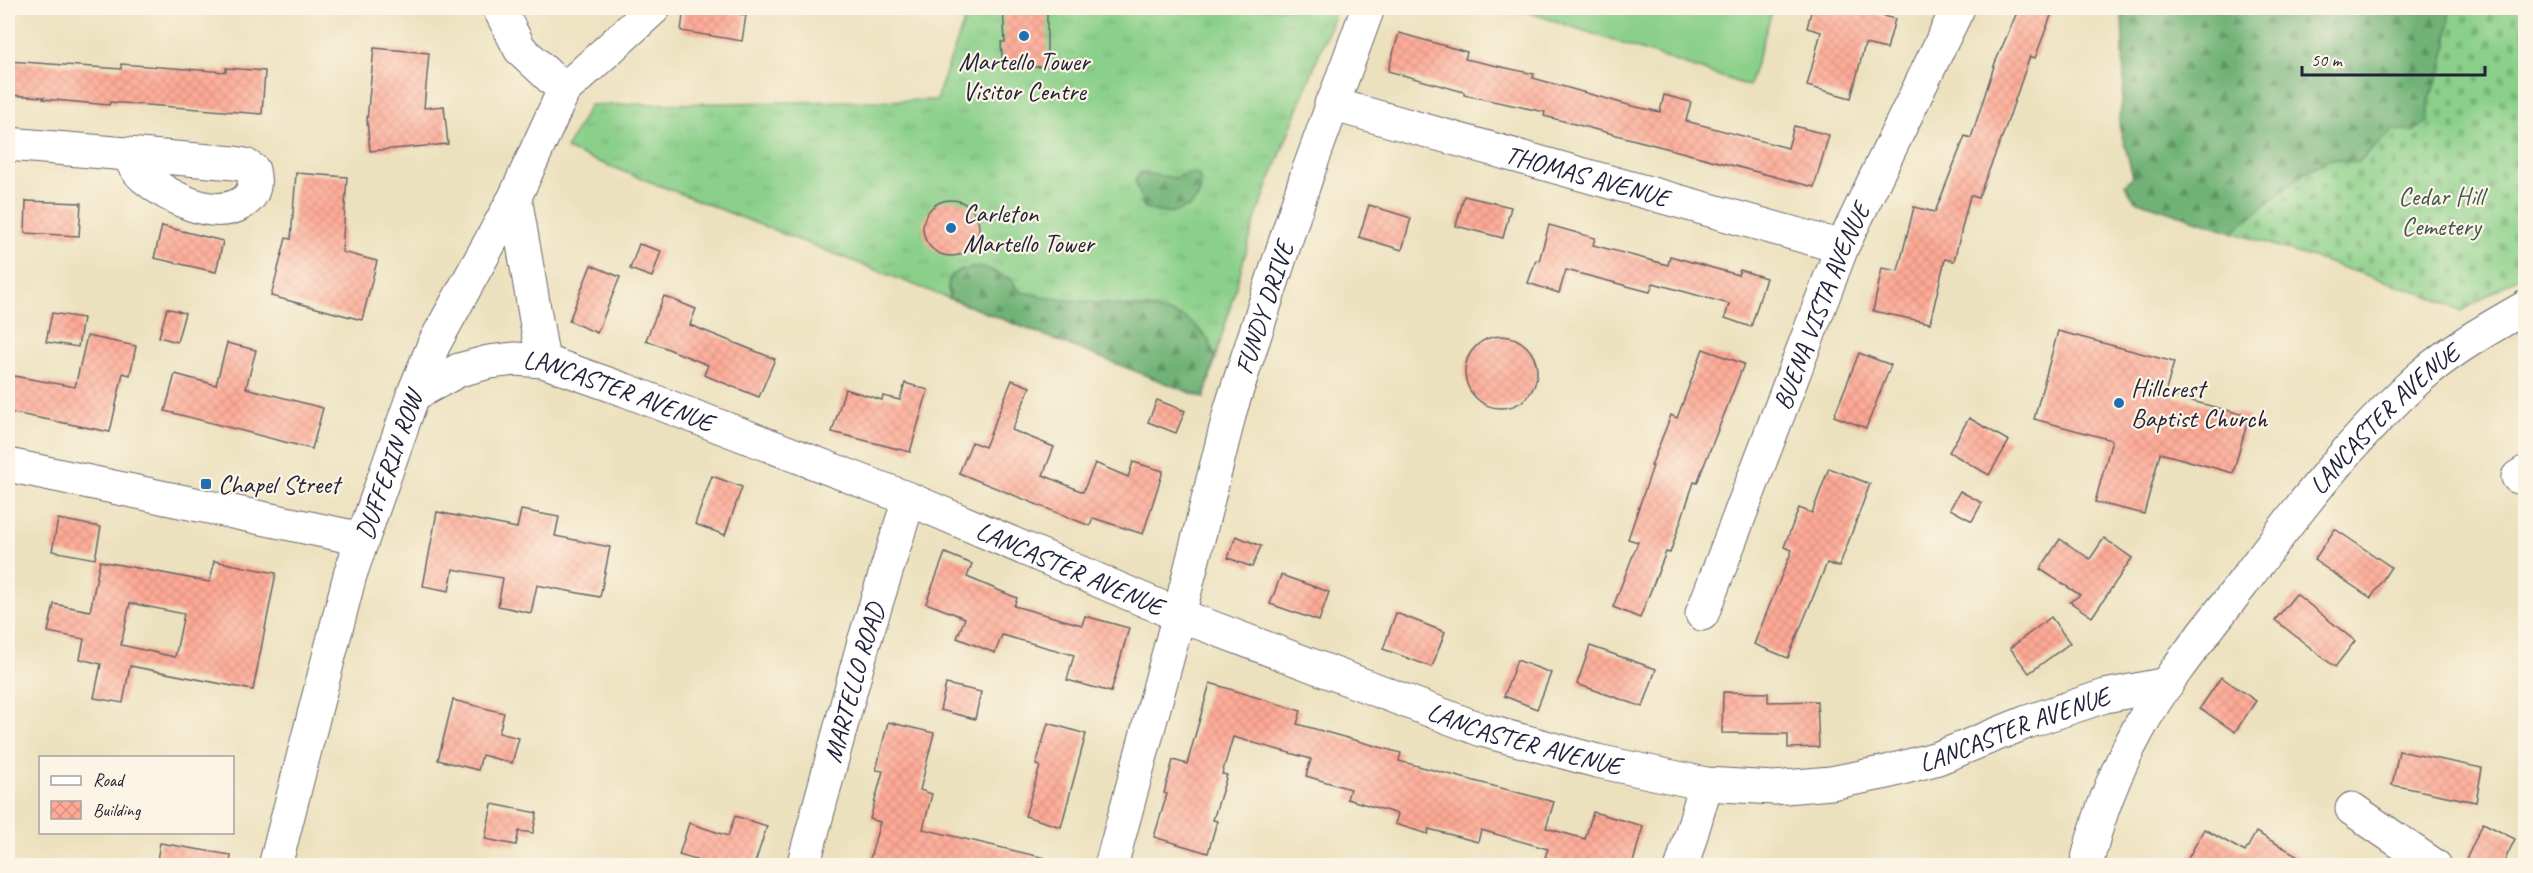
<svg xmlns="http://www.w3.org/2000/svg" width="2533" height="873" viewBox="0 0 2533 873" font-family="Caveat,sans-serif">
  <defs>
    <pattern id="grass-tufts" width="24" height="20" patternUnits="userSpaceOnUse" patternTransform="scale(1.5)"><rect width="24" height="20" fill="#8bd08a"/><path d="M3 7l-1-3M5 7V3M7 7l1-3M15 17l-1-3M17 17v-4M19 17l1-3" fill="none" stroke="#78b278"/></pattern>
    <pattern id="forest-firs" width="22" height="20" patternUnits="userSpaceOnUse" patternTransform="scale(1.5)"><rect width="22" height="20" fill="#70b276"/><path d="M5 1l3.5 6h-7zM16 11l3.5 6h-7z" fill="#5c9062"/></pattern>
    <pattern id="cemetery-stones" width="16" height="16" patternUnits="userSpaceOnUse" patternTransform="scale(1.5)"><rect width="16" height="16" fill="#8bd08a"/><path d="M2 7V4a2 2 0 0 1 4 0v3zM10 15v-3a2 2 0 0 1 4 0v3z" fill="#78b278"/></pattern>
    <pattern id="building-cross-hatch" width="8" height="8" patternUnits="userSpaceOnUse" patternTransform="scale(1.5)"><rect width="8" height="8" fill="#fea995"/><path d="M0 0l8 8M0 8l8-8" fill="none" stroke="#d99181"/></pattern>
  </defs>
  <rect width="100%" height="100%" fill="#fcf5e5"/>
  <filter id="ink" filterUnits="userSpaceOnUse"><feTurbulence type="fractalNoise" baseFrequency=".0167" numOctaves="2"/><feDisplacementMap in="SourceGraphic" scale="12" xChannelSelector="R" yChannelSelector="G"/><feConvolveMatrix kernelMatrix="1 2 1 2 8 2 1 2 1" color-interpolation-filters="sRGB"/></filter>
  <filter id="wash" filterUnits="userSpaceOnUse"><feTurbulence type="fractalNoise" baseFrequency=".008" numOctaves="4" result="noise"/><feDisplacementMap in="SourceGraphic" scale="24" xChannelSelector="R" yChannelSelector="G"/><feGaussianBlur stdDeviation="1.35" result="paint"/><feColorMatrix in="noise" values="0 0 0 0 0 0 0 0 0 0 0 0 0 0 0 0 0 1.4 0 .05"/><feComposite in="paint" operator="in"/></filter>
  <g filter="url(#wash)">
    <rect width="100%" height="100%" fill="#ece1be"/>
    <polygon fill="url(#grass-tufts)" stroke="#567962" stroke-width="1.5" points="969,8 1337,8 1256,217 1204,398 566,149 590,105 936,100"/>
    <g fill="url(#forest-firs)" stroke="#496a58" stroke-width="1.5">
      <polygon points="2122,8 2452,8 2449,14 2448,44 2441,71 2429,99 2429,121 2413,132 2374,147 2358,163 2330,159 2307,171 2232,232 2135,200 2125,185 2133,176 2119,124 2124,85"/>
      <path d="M1192,172L1199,175C1210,208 1169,221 1144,207L1135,180L1141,173L1176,178Z"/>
      <path d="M984,267L1013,280L1015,286L1022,292L1050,298L1154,309L1181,316L1196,326L1209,340L1215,358L1204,398L949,298C943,270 960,269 984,267Z"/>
    </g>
    <polygon fill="url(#cemetery-stones)" stroke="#567962" stroke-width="1.5" points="2452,8 2525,8 2525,273 2462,311 2416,291 2232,232 2307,171 2330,159 2358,163 2393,130 2413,132 2429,121 2429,99 2441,71 2448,44 2449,14"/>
    <polygon fill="#8bd08a" stroke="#567962" stroke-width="1.5" points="1516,8 1773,8 1749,86"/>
    <g id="blocks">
      <g fill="url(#building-cross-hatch)" fill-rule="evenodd">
        <polygon points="684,8 702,8 746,15 742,41 681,31"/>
        <polygon points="1003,8 1047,8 1047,66 1003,70 1001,42 1005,42"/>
        <polygon points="1812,8 1851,8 1895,19 1887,49 1865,44 1851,98 1807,86 1821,32 1807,28"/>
        <polygon points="2019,8 2037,8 2052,13 2035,58 2030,56 2004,132 1978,198 1970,195 1954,261 1945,259 1930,323 1873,311 1882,268 1898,271 1914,207 1935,212 1965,136 1971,138 1995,63"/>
        <polygon points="1399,33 1467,52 1465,59 1534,74 1533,78 1632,106 1660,112 1664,95 1691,102 1686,121 1788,148 1794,126 1829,135 1814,187 1544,116 1545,112 1464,95 1464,92 1388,71"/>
        <polygon points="374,48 429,53 424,108 444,106 448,144 370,151 367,120"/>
        <polygon points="8,61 121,69 121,64 226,72 226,68 265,71 262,114 110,102 109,105 43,99 44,97 8,95"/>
        <polygon points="296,173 347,177 342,252 377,261 362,320 271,296 286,238 291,239"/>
        <polygon points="1464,196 1511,207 1503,238 1456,226"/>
        <circle cx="951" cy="228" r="28"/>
        <polygon points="26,201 81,203 79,236 25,233"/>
        <polygon points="1369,205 1411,218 1402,250 1359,237"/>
        <polygon points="1549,225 1595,238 1593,245 1668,265 1670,256 1738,275 1740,270 1766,278 1751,327 1725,318 1729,304 1653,283 1650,292 1566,270 1559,293 1528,283 1536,260 1539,261"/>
        <polygon points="162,226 223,241 216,272 154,258"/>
        <polygon points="639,244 661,251 652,277 630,269"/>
        <polygon points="591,265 620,277 597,333 569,321"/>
        <polygon points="664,296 696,309 690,325 775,359 759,397 704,375 708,365 646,340"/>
        <polygon points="167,308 185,313 177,342 159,337"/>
        <polygon points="52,313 83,318 78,347 46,342"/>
        <polygon points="2058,331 2174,362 2165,394 2249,416 2233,473 2160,453 2144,514 2095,502 2112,440 2034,419"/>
        <polygon points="87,336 136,346 130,375 123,373 110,432 8,412 8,375 75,387"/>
        <circle cx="1501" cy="372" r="36"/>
        <polygon points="227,343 256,350 246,388 323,408 312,449 165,411 175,374 216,385"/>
        <polygon points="1703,349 1744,364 1697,483 1694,482 1670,553 1666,552 1640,618 1613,607 1638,542 1628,539 1653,466 1651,466 1671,415 1677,418"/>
        <polygon points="1859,353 1891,365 1866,428 1834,416"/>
        <polygon points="1012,380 1030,387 1012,430 1054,447 1043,475 1083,492 1095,463 1128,477 1133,462 1163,471 1143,534 1093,518 1090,526 959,473 972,442 985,447"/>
        <polygon points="905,383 928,390 910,452 832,432 845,389 882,400 883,396 900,400"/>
        <polygon points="1157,400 1185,411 1176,433 1148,422"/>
        <polygon points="1969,418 2009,441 1989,475 1949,452"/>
        <polygon points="1829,468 1870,484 1839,567 1827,563 1788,658 1754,644 1792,550 1784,547 1799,508 1812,513"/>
        <polygon points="712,476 742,487 725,535 695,524"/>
        <polygon points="1960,491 1982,503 1972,521 1950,509"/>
        <polygon points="521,510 559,517 555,536 610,547 600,597 537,585 531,613 498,606 503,578 453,569 449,591 423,586 437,512 517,528"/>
        <polygon points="58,519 101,527 95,559 52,551"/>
        <polygon points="2335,529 2391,567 2371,598 2314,560"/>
        <polygon points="1236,536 1261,546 1252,567 1228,558"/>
        <polygon points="2104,538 2132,558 2092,617 2070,602 2080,595 2040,569 2060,539 2090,559"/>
        <polygon points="945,553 972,564 967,577 1017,598 1014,606 1082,625 1085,616 1129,628 1111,692 1067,680 1074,655 1002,635 995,653 957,638 965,618 926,603"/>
        <path d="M100,561L210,582L214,561L276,573L253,690L130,666L123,703L94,698L101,664L80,659L84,639L48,632L54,604L90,611ZM130,603L184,614L175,657L121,645Z"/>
        <polygon points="1281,575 1329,592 1319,621 1270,604"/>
        <polygon points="2296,594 2355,641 2335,667 2275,620"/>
        <polygon points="1396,613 1445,632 1432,667 1383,649"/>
        <polygon points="2051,617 2070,643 2029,673 2010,648"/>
        <polygon points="1590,646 1656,669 1643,707 1577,684"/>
        <polygon points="1517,660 1551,673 1537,709 1504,696"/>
        <polygon points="2221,677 2256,701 2235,732 2200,708"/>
        <polygon points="1210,683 1301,711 1297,724 1401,753 1399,761 1554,802 1546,828 1585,839 1593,812 1643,826 1632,866 1576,866 1545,857 1548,849 1481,830 1478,842 1429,829 1428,834 1395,824 1398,814 1347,799 1350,789 1306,776 1311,759 1233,737 1222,774 1227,775 1213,820 1217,821 1208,853 1154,837 1167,794 1164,793 1173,760 1187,764"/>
        <polygon points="946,684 981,692 975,719 940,710"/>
        <polygon points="1723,692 1768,693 1768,702 1817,701 1819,747 1788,748 1788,734 1722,733"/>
        <polygon points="453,700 504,713 499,733 519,738 512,763 482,755 478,770 438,760"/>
        <polygon points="888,722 934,733 920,790 932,794 923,829 1045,858 1044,866 868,866 880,822 870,819 883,771 876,770"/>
        <polygon points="1048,723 1086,734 1061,827 1025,816 1040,766 1036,765"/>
        <polygon points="2399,751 2482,768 2476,802 2392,785"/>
        <polygon points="492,804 537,813 533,833 519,831 516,845 485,839"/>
        <polygon points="735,816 767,826 754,866 694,866 696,860 679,855 689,823 728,836"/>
        <polygon points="2483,823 2515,839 2502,866 2463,866"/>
        <polygon points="2204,829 2245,852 2256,832 2316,866 2184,866"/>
        <polygon points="160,843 231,855 230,866 156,866"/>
      </g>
    </g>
  </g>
  <g filter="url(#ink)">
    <use href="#blocks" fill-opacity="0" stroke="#696569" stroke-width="1.5"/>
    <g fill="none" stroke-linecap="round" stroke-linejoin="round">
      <g stroke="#696569" stroke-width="35">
        <g id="minor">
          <polyline points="499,8 520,49 564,90"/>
          <path id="s1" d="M1331,104L1842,247"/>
          <path d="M8,144L234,163L245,165L253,170C256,183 255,195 242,203C213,221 168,197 144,177C137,171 132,163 128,154"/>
          <polyline points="515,197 543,361"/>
          <path id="s2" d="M413,395L459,370L489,362L515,359L543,361L625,390L909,499L1179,615L1482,730L1597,761L1706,784L1774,788L1831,783L1887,772L1938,758L2027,722L2105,696L2167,684"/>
          <polyline points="8,465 362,539"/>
          <polyline points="2518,477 2526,472"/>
          <path id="s3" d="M1702,614L1842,247L1958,8"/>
          <polyline points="2352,809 2435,866"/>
          <path id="s4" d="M275,866L350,575L413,395L434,344L515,197L564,90L654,8"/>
          <path id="s5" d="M803,866L863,645L909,499"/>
          <path id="s6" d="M1111,866L1179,615L1231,408L1308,172L1368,8"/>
          <polyline points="1682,866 1706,784"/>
          <path id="s7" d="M2086,866C2097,819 2115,772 2138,730C2166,678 2207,630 2243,583C2297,510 2353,438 2420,377C2452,349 2489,328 2526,307"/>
        </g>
      </g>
      <use href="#minor" stroke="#fff" stroke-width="33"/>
    </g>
  </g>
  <g fill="#1f6fb2" stroke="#fcf5e5" stroke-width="2">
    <circle cx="1024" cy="36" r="6"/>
    <circle cx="951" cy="228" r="6"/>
    <circle cx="2119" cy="403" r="6"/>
    <rect x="200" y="478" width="12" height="12" rx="3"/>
  </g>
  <g text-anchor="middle" stroke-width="4.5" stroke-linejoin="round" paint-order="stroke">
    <g font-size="26" fill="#22223b" stroke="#fcf5e5" text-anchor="start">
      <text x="1024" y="70" text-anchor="middle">Martello Tower<tspan x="1024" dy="30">Visitor Centre</tspan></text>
      <text x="963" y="222">Carleton<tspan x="963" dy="30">Martello Tower</tspan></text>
      <text x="2131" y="397">Hillcrest<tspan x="2131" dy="30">Baptist Church</tspan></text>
      <text x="218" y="493">Chapel Street</text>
    </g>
    <g font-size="26" fill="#22223b" stroke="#fcf5e5">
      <text dy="9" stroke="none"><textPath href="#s1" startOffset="266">THOMAS AVENUE</textPath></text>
      <text dy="9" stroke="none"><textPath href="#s3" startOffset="330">BUENA VISTA AVENUE</textPath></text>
      <text dy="9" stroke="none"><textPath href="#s6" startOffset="579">FUNDY DRIVE</textPath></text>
      <text dy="9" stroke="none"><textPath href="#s2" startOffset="218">LANCASTER AVENUE</textPath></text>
      <text dy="9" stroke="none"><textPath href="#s7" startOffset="544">LANCASTER AVENUE</textPath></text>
      <text dy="9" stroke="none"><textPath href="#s4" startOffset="417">DUFFERIN ROW</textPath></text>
      <text dy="9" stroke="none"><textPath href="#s2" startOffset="704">LANCASTER AVENUE</textPath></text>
      <text dy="9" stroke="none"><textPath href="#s5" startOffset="190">MARTELLO ROAD</textPath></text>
      <text dy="9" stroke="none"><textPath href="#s2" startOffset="1694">LANCASTER AVENUE</textPath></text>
      <text dy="9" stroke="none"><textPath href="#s2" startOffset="1190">LANCASTER AVENUE</textPath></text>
    </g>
    <g font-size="26" fill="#425653" stroke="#fcf5e5">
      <text x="2441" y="205">Cedar Hill<tspan x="2441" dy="30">Cemetery</tspan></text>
    </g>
  </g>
  <rect width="2533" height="873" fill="none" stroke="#fcf5e5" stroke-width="30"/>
  <rect x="39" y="756" width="195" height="78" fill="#fcf5e5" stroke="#a5a1a1" stroke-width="1.5"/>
  <rect x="51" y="776" width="30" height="9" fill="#ffffff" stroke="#a5a1a1" stroke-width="1.5"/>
  <text x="93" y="786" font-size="18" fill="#22223b">Road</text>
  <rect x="51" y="801" width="30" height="18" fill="url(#building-cross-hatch)" stroke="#a5a1a1" stroke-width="1.5"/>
  <text x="93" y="816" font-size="18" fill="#22223b">Building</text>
  <path d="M2302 66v9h183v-9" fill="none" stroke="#22223b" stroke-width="3"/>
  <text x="2311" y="66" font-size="18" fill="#22223b" stroke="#fcf5e5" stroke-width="4.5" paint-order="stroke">50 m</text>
</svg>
